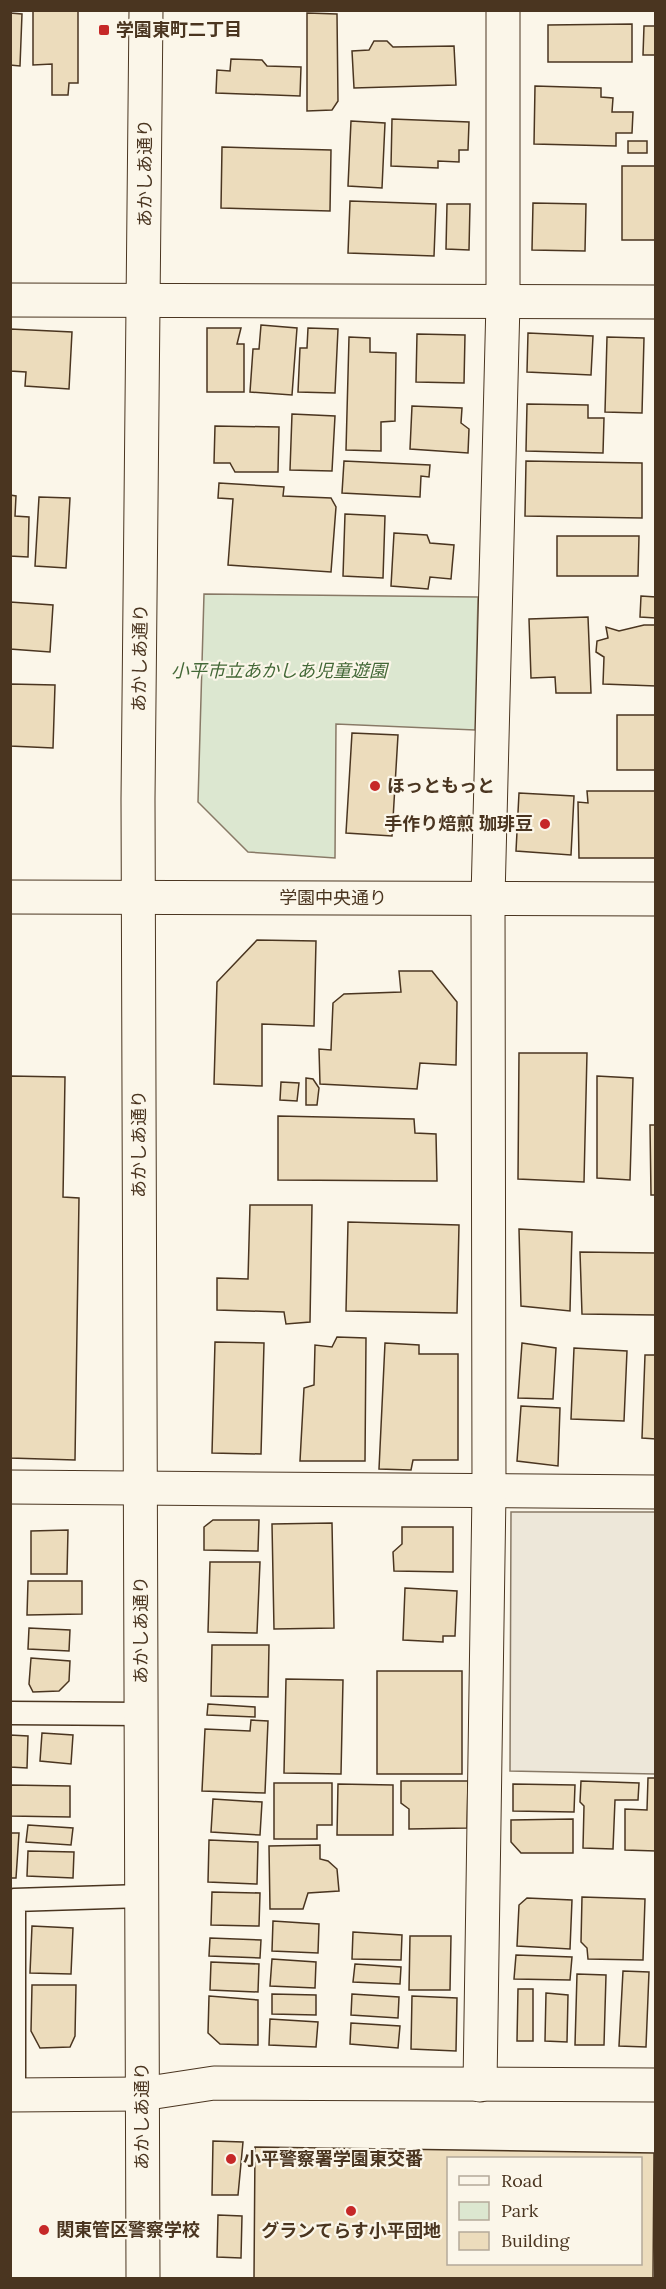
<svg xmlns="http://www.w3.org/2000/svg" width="666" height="2289" viewBox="0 0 666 2289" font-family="Lora,'Noto Sans JP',serif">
  <rect width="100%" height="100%" fill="#fbf6e9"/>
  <polygon fill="#dce7d0" stroke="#887966" stroke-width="1.5" points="204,594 478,597 475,730 336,724 335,858 248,852 198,802"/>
  <polygon fill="#ede7d9" stroke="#887966" stroke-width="1.5" points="511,1512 655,1512 655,1774 510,1771"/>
  <g fill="#ecdcbc" stroke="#4a3520" stroke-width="1.5" fill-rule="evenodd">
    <polygon points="33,11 78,11 78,83 69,83 68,95 52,95 52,64 33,65"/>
    <polygon points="10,13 22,14 20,66 10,65"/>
    <polygon points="307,13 337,14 338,101 332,110 307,111"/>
    <polygon points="632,24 632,62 548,62 548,25"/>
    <polygon points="644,26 656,26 656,55 643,55"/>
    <polygon points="374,41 387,41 393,47 454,46 456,85 354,88 352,51 369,50"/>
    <polygon points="231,59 262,60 267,66 301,67 300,96 216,93 217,70 230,71"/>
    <polygon points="535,86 601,88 601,97 613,98 612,112 633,112 632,133 616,133 616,146 534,144"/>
    <polygon points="392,119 469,122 468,150 459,150 459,162 438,161 438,168 391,166"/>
    <polygon points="351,121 385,123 382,188 348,186"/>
    <rect x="628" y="141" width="19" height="12"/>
    <polygon points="222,147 331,150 330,211 221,208"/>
    <rect x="622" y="166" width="34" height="74"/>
    <polygon points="350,201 436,204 434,256 348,253"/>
    <polygon points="533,203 586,204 585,251 532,250"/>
    <polygon points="447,204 470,204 469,250 446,249"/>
    <polygon points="261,325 297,328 292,395 250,392 253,349 259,349"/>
    <polygon points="207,328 241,328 237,344 244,344 244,392 207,392"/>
    <polygon points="308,328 338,329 335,393 298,392 300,348 307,348"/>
    <polygon points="10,329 72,332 69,389 25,386 26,372 10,371"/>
    <polygon points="528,333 593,336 591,375 527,372"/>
    <polygon points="417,334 465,335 464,383 416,382"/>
    <polygon points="349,337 370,338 370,352 396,353 395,421 381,422 381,451 346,450"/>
    <polygon points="607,337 644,338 642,413 605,412"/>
    <polygon points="527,404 588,405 588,418 604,418 603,453 526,451"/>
    <polygon points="412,406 462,408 461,423 469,429 468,453 410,449"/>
    <polygon points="292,414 335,416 332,471 290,470"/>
    <polygon points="215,426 279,427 278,472 235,472 230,463 214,463"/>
    <polygon points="344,461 430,465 429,477 421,476 420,497 342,493"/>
    <polygon points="526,461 642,463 642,518 525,516"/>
    <polygon points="219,483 284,487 283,496 331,498 336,507 331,572 228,565 233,499 218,498"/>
    <polygon points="10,495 16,496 15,516 29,517 28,557 10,556"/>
    <polygon points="39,497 70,498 66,568 35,566"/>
    <polygon points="345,514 385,516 383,578 343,576"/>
    <polygon points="394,533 427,535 430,543 454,545 451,579 430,577 428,589 391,586"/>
    <polygon points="557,536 639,536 638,576 557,576"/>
    <polygon points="641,596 656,597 656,618 640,617"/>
    <polygon points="10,602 53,605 50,652 10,649"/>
    <polygon points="588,617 591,693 556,693 555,677 531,678 529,619"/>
    <polygon points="644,625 656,625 656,686 603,684 604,657 596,652 597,641 608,638 606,627 619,631"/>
    <polygon points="10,684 55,685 53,748 10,746"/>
    <rect x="617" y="715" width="39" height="55"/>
    <polygon points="352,733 398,735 392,836 346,833"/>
    <polygon points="587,791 656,791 656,858 579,858 578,802 588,803"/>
    <polygon points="519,793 574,796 571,855 516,851"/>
    <polygon points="257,940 316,941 314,1026 262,1024 262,1086 214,1084 217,982"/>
    <polygon points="399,971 432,971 457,1002 456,1065 420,1063 417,1089 320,1084 319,1049 331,1050 333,1003 344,994 401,992"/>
    <polygon points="519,1053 587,1053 584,1182 518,1179"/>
    <polygon points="10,1076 65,1077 63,1197 79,1198 75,1460 10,1458"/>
    <polygon points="597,1076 633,1078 630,1180 597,1178"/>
    <polygon points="306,1078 313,1079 319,1088 317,1105 306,1105"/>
    <polygon points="281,1082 299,1083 297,1101 280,1100"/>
    <polygon points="278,1116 414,1119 415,1133 436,1134 437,1181 278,1180"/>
    <polygon points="650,1125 656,1125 656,1195 651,1195"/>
    <polygon points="250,1205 312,1205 310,1322 286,1324 284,1312 217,1310 217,1278 248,1279"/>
    <polygon points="348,1222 459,1225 457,1313 346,1311"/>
    <polygon points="519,1229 572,1232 570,1311 521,1306"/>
    <polygon points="580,1252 656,1253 656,1315 582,1314"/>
    <polygon points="337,1337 366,1338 365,1461 300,1461 304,1388 314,1385 315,1345 332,1347"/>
    <polygon points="215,1342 264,1343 261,1454 212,1453"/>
    <polygon points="385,1343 419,1345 419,1354 458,1354 458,1460 413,1460 411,1470 379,1469"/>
    <polygon points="522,1343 556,1348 553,1399 518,1398"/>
    <polygon points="574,1348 627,1351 624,1421 571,1419"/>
    <polygon points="645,1355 656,1355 656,1439 642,1438"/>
    <polygon points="521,1406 560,1408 558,1466 517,1461"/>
    <polygon points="213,1520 259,1520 258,1551 204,1550 204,1527"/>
    <polygon points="332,1523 334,1628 274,1629 272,1524"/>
    <polygon points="402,1527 453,1527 453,1572 394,1571 393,1552 402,1544"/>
    <polygon points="68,1530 67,1574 31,1574 31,1531"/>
    <polygon points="210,1562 260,1562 257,1633 208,1632"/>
    <polygon points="28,1581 82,1581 82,1614 27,1615"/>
    <polygon points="405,1588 457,1591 455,1636 443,1636 443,1642 403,1640"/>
    <polygon points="29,1628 70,1630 69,1651 28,1649"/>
    <polygon points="212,1645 269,1645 268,1697 211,1696"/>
    <polygon points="31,1658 70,1661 69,1681 59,1691 33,1692 29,1684"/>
    <rect x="377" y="1671" width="85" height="103"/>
    <polygon points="286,1679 343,1680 341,1774 284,1773"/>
    <polygon points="208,1704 255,1707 255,1717 207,1715"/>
    <polygon points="251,1720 268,1721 265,1793 202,1791 205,1729 250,1731"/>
    <polygon points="42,1733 73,1735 71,1764 40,1761"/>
    <polygon points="10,1735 28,1736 27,1768 10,1767"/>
    <polygon points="648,1778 656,1778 656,1851 625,1850 625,1809 647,1810"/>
    <polygon points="401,1781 468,1781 467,1828 409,1829 409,1809 401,1803"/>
    <polygon points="581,1781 639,1783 638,1800 615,1800 613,1849 583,1848 584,1806 580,1802"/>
    <polygon points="274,1783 332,1783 332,1825 317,1825 317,1839 274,1839"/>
    <polygon points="338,1784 393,1785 393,1835 337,1835"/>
    <polygon points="513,1784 575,1785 574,1812 513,1811"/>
    <polygon points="10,1785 70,1786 70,1817 10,1816"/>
    <polygon points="213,1799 262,1802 260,1835 211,1832"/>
    <polygon points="573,1819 573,1853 521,1853 511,1842 511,1820"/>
    <polygon points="28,1825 73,1828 71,1845 26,1842"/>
    <polygon points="10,1833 19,1833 16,1878 10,1878"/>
    <polygon points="209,1840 258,1842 257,1884 208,1882"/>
    <polygon points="320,1845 320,1859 328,1861 337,1869 339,1891 308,1893 303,1909 270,1909 269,1846"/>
    <polygon points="28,1851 74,1852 73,1878 27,1876"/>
    <polygon points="212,1892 260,1893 259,1926 211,1925"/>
    <polygon points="582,1897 645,1899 643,1960 588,1959 587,1948 581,1942"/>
    <polygon points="527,1898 572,1900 570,1949 517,1946 519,1905"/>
    <polygon points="273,1921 319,1924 318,1953 272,1951"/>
    <polygon points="32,1926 73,1928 71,1974 30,1973"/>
    <polygon points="353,1932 402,1935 401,1960 352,1959"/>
    <polygon points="410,1936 451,1936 450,1990 409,1990"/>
    <polygon points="210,1938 261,1940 260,1958 209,1956"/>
    <polygon points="516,1955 572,1957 570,1980 514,1979"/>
    <polygon points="272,1959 316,1962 315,1988 270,1986"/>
    <polygon points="211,1962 259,1964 258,1992 210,1990"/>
    <polygon points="355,1964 401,1967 400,1984 353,1982"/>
    <polygon points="623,1971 649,1972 646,2047 619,2046"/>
    <polygon points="577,1974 606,1975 604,2045 575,2045"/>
    <polygon points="32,1985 76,1985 75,2036 70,2047 40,2048 31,2031"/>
    <polygon points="518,1989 533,1989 533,2041 517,2041"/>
    <polygon points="546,1993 568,1995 567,2042 545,2041"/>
    <polygon points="272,1994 316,1995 316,2015 272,2014"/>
    <polygon points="352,1994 399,1997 398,2018 351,2015"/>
    <polygon points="209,1996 258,2000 258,2045 220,2044 208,2033"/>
    <polygon points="412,1996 457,1998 456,2051 411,2049"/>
    <polygon points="270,2019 318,2022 316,2047 269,2045"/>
    <polygon points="351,2023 400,2026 398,2048 350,2044"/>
    <polygon points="213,2141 243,2142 238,2195 212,2195"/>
    <path d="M255,2147L654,2153L653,2278H254ZM448,2158H640V2264H448Z"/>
    <polygon points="218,2215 242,2216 241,2258 217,2257"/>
  </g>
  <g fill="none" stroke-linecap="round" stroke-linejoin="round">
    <g stroke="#4a3520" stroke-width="25">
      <g id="lane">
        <polyline points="10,1713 141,1714"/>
        <polyline points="14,2095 14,1900 142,1896"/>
      </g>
    </g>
    <g stroke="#4a3520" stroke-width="35">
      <g id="street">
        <polyline points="10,300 656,302"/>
        <polyline points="10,1487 656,1492"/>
        <polyline points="480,2085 489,1492 488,898 503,302 503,10"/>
        <polyline points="142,2094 214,2083 656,2085"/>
      </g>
    </g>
    <g stroke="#4a3520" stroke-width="35">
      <g id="secondary">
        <polyline points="10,897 656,899"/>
        <polyline points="10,2095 142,2094"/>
        <polyline points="143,2278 138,799 146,10"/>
      </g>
    </g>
    <use href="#lane" stroke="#fbf6e9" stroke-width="22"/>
    <use href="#street" stroke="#fbf6e9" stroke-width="33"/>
    <use href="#secondary" stroke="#fbf6e9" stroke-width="33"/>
  </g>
  <g fill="#c62828" stroke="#fbf6e9" stroke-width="2">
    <rect x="98" y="24" width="12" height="12" rx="3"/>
    <circle cx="375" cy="786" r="6"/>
    <circle cx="545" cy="824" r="6"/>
    <circle cx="231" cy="2159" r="6"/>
    <circle cx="351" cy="2211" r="6"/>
    <circle cx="44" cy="2230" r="6"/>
  </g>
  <g text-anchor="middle" stroke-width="4.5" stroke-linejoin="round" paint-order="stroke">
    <g font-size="18" font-weight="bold" fill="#4a3520" stroke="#fbf6e9" text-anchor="start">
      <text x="116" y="36">学園東町二丁目</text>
      <text x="387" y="792">ほっともっと</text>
      <text x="533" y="830" text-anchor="end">手作り焙煎 珈琲豆</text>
      <text x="243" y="2165">小平警察署学園東交番</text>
      <text x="56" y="2236">関東管区警察学校</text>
      <text x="351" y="2237" text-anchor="middle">グランてらす小平団地</text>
    </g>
    <g font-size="18" fill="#4a3520" stroke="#fbf6e9">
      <text transform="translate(145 173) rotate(-90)" y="6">あかしあ通り</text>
      <text transform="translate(140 658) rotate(-89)" y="6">あかしあ通り</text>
      <text x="333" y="904">学園中央通り</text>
      <text transform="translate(139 1144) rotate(-90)" y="6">あかしあ通り</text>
      <text transform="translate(141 1630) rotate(-90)" y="6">あかしあ通り</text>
      <text transform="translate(142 2116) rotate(-90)" y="6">あかしあ通り</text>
    </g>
    <g font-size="18" font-style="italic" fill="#436837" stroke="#fbf6e9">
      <text x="279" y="677">小平市立あかしあ児童遊園</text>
    </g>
  </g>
  <rect width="666" height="2289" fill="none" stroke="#4a3520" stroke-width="24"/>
  <rect x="447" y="2157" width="195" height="108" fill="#fbf6e9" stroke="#b4a999" stroke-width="1.5"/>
  <rect x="459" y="2176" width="30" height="9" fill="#fbf6e9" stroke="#b4a999" stroke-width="1.5"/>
  <text x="501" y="2187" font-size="18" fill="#4a3520">Road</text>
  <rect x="459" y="2202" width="30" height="18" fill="#dce7d0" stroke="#b4a999" stroke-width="1.5"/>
  <text x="501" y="2217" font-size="18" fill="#4a3520">Park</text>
  <rect x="459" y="2232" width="30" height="18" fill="#ecdcbc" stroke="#b4a999" stroke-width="1.5"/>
  <text x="501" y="2247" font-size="18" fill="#4a3520">Building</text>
</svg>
